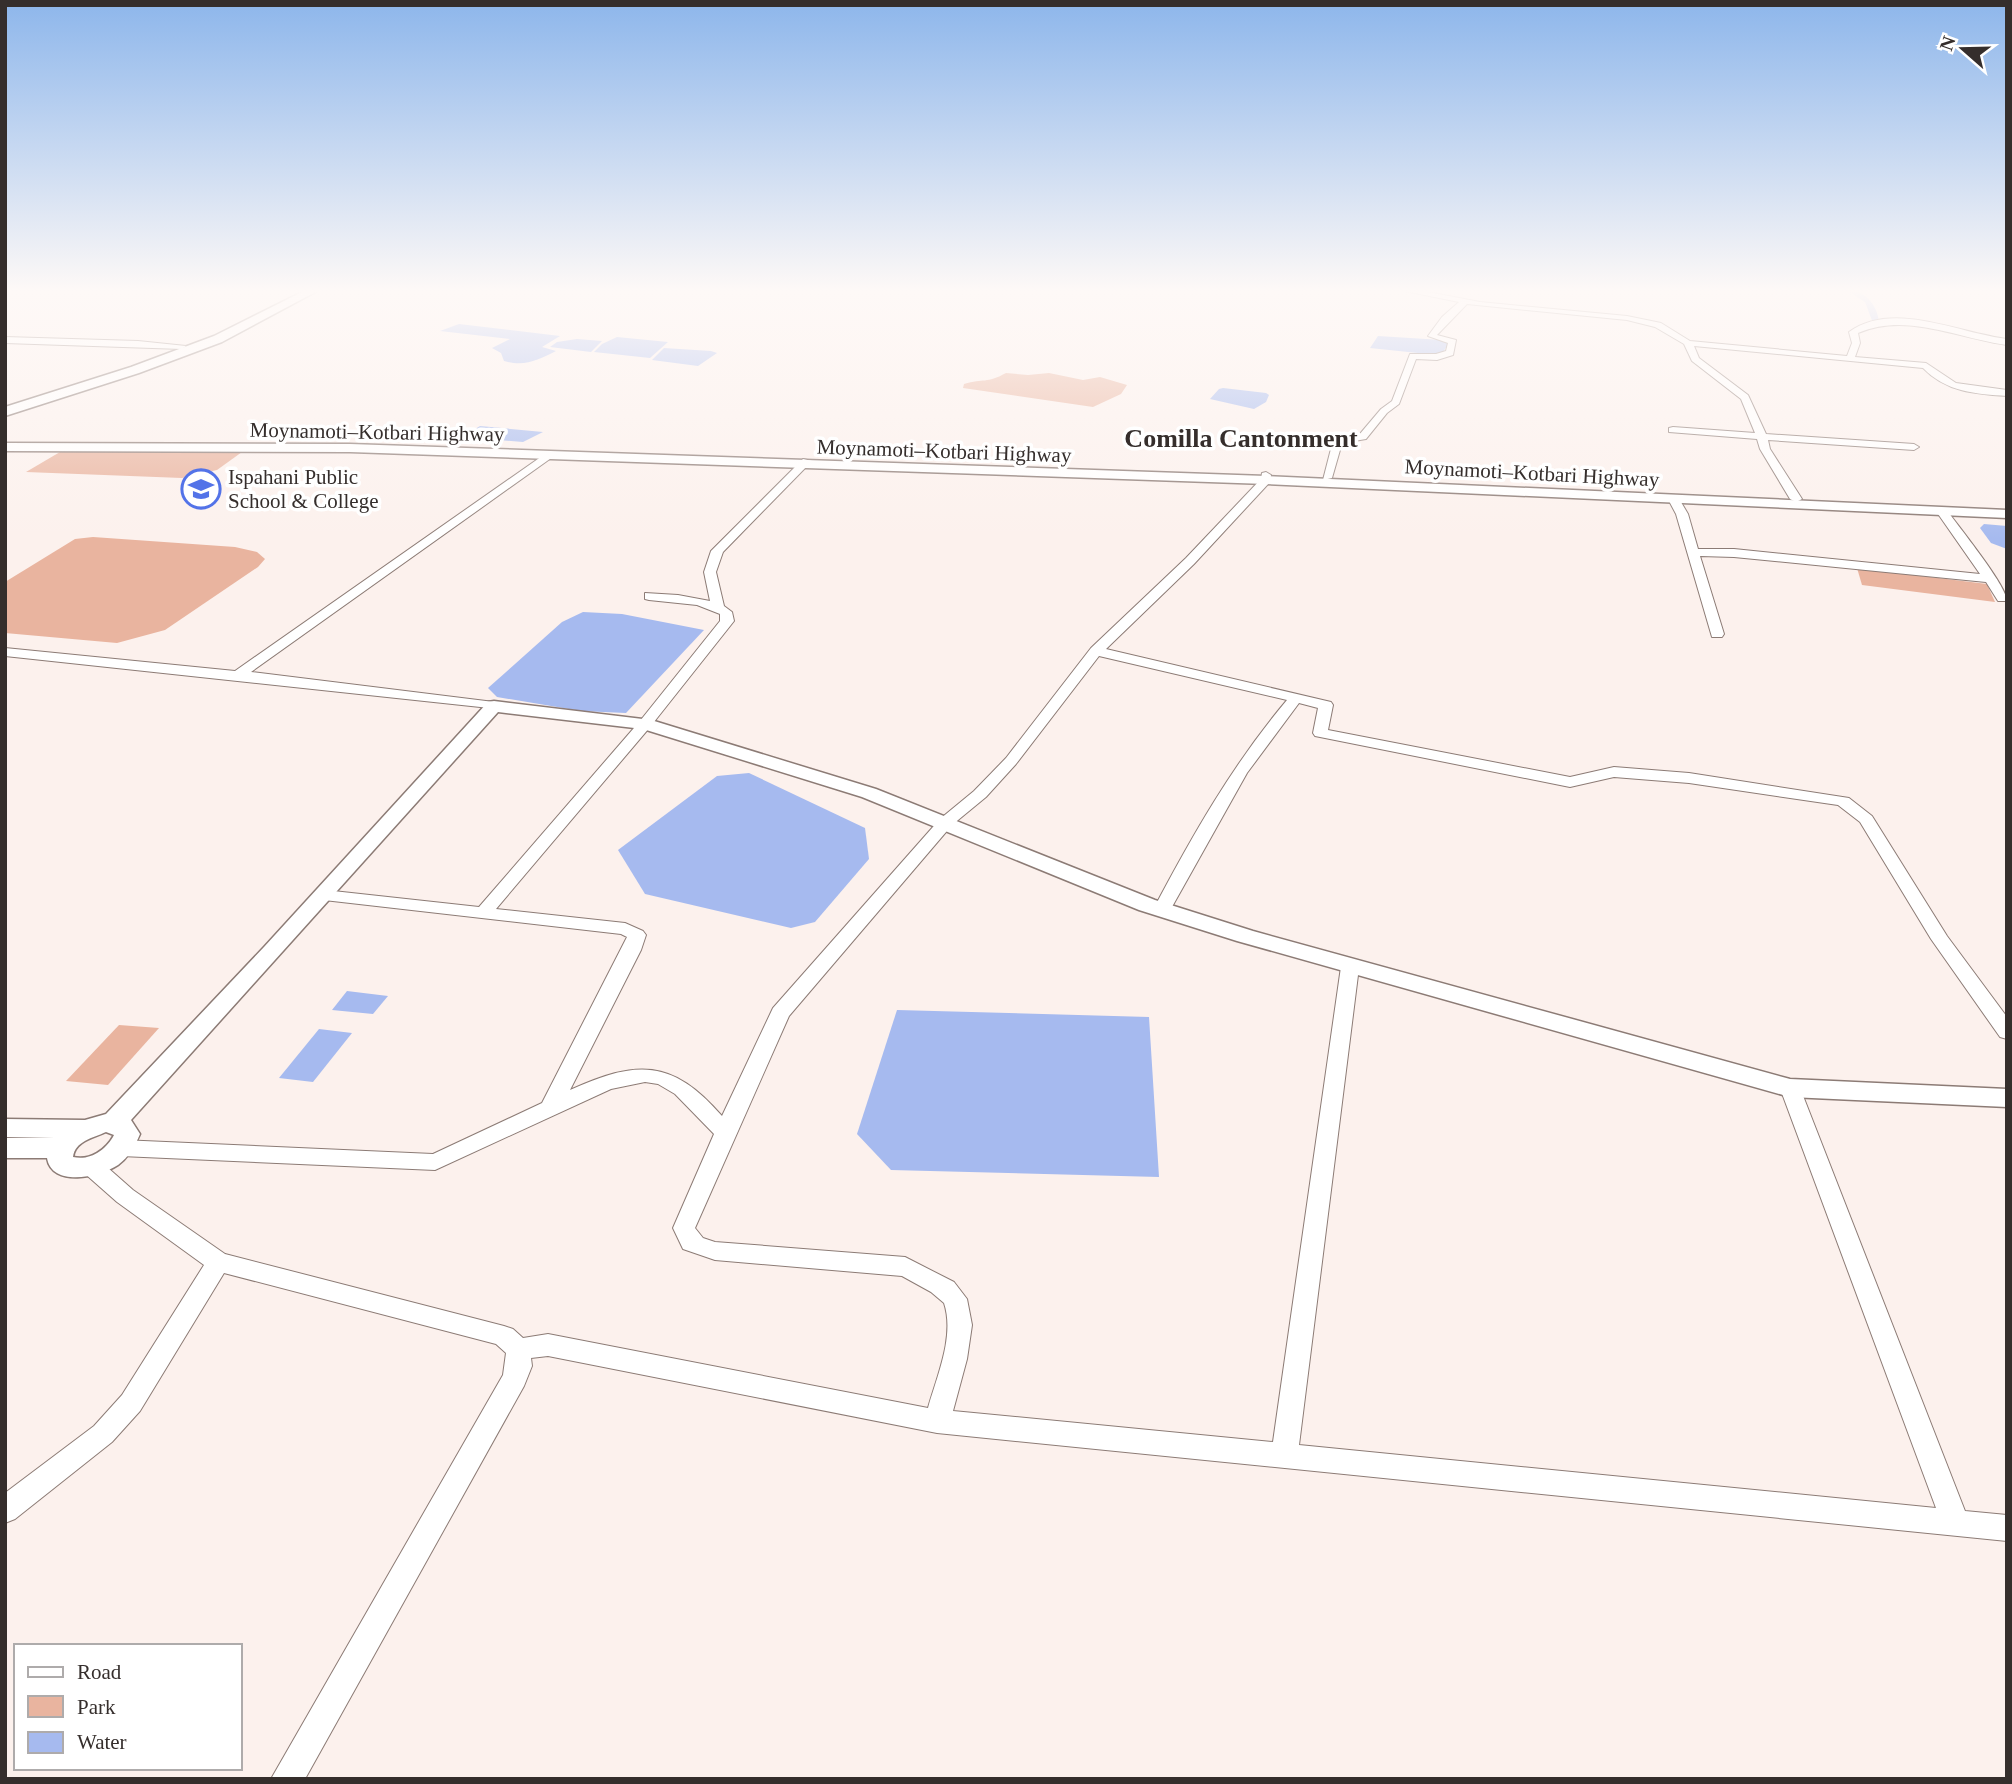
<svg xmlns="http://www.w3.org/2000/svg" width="2012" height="1784" viewBox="0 0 2012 1784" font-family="Georgia,serif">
  <rect width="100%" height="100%" fill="#fcf1ed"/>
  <g fill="#e9b49f">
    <path d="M1006,373L1028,375L1049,373L1083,380L1100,377L1127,385L1121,394L1093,407L963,388L964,384C984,378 986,384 1006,373Z"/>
    <polygon points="60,452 242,452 217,470 182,478 26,472"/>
    <polygon points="93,537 235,547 257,552 265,559 258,567 165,630 117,643 5,633 5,582 75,539"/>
    <polygon points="1857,568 1987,584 1995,602 1862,585"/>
    <polygon points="119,1025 159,1028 108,1085 66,1081"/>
  </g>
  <g fill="#a6baef">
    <path d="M459,324L560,336L542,347L556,351C538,360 525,367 504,361L501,353L492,348L510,339L440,331Z"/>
    <polygon points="1378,336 1442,340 1448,344 1442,354 1437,355 1370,348"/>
    <polygon points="617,337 668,342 650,358 594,352 602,344"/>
    <polygon points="577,339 602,341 591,352 550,347 557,342"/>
    <polygon points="664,348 711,351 717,353 698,366 652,360"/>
    <polygon points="1223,388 1266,393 1269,395 1266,402 1254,409 1210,399 1219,389"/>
    <polygon points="480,426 543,432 523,442 462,437"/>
    <polygon points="1984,524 2007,526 2007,549 1991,543 1980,528"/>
    <polygon points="583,612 622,614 704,630 626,713 581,711 497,697 488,688 562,622"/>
    <polygon points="749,773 865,828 869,859 815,922 791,928 645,894 618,850 717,776"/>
    <polygon points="347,991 388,996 373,1014 332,1010"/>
    <polygon points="897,1010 1149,1017 1159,1177 891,1170 857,1134"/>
    <polygon points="319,1029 352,1033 313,1082 279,1078"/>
  </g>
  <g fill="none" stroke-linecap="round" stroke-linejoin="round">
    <path fill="#a6baef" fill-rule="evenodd" d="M1845,289C1864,289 1878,305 1879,323H1873L1865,302Z"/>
    <g stroke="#8c7b75" stroke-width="2">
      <g id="minor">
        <path d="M1395,289H1412L1480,302L1627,316L1661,323L1690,341L1847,356L1852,343L1849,332C1893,300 1958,333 2007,339V345C1956,338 1907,312 1858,333L1860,343L1855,357L1926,363L1956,383L2007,390V396C1976,394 1946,392 1923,368L1694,346L1699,358L1748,395L1766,434L1914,444L1919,447L1914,450L1768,440L1770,449L1802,499L1796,502L1790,499L1760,449L1757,439L1669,432V428L1673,427L1755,433L1741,399L1692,361L1684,344L1655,327L1627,320L1467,304L1437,335L1456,340L1453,355L1437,360L1416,359L1399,404L1387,413L1366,439L1342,443L1332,478L1323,480L1333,441L1359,435L1381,409L1392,401L1410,354H1436L1446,351L1448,343L1428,336L1442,317L1459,302Z"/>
        <polygon points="5,337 138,341 186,346 182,349 5,343"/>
        <polygon points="545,454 554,456 251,672 494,702 499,703 501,706 499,709 5,656 5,648 235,671"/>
        <path d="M803,459L812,461L723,552L716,572L724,606L732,612L734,621L650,727L496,909L625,923L643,931L646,935L641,950L570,1090C636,1060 672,1058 722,1116L773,1008L940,819L974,791L1006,758L1091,648L1186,558L1261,479L1262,473L1266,472L1271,475L1270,482L1194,564L1106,649L1331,702L1333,705L1328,730L1570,777L1614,767L1689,773L1849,798L1872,816L1947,936L2007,1017V1039L2000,1037L1931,939L1860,822L1838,805L1689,783L1614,777L1570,787L1315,736L1313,733L1318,708L1299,703L1247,773L1168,914H1156L1153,910C1192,836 1233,764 1287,700L1099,656L1016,764L986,797L952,825L789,1016L695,1228L703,1238L715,1242L905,1257L954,1282L967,1299L972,1325L967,1359L953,1411L1273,1442L1341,967L1350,961L1359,967L1299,1445L1936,1508L1780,1088L1783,1083L1790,1081L1797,1083L1800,1088L1965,1511L2007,1515V1541L937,1433L548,1356L531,1358L532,1366L524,1386L305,1779H271L503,1375L506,1353L496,1344L224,1273L140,1411L112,1442L15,1519L5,1523V1493L94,1426L122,1395L204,1265L117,1202L83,1172L80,1166L83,1160L91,1158L99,1160L133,1190L225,1254L504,1326L513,1329L523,1338L548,1334L928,1408C937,1376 955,1336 944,1303L931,1292L902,1276L715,1260L683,1249L673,1228L714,1134L675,1094L658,1084L645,1082L611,1089L435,1170L121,1156L113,1154L110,1148L113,1142L121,1140L433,1154L542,1103L627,937L621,934L324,900L315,895L324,890L479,907L640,721L720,621V614L697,605L649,600L645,599V593L678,595L710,601L704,572L711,551Z"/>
        <path d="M1670,497H1678L1688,514L1698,549H1734L1980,574L1936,511L1946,509C1958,526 2007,586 2007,601H1998L1986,582L1734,557L1700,556L1724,634L1722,637H1712L1676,514L1668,499Z"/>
      </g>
    </g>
    <g stroke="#8c7b75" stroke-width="3">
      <g id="major">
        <polygon points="5,443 350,444 1266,476 2007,510 2007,518 1266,484 350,452 5,451"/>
        <path d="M494,701L651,720L876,789L1155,900L1253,931L1790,1079L2007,1089V1107L1790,1097L1237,941L1139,910L862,797L643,729L498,712L131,1120L140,1134C135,1146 129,1157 118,1165C100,1177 52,1188 47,1158H5V1138H55L5,1137V1119L85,1120L106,1114L264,947L488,702ZM106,1132L114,1135C106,1150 90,1161 73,1157C75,1141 93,1138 106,1132Z"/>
      </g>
    </g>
    <g stroke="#8c7b75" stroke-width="3">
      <polygon id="highway" points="308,289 321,289 222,342 139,373 5,416 5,407 131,367 214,336"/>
    </g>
    <use href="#minor" fill="#fff" fill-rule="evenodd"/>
    <use href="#major" fill="#fff" fill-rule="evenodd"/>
    <use href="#highway" fill="#fff" fill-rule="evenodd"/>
  </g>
  <linearGradient id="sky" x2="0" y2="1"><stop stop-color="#8db6eb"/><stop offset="0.54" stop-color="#fef9f7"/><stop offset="1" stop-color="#fef9f7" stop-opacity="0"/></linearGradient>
  <rect width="2012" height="539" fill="url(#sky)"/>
  <defs>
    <g id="school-ring" transform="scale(2.0125)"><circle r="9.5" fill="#fff" stroke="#5373e8" stroke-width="1.5"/><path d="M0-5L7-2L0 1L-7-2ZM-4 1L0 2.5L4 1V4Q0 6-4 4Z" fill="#5373e8"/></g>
  </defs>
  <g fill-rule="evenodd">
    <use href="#school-ring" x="201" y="489"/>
  </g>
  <g text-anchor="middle" stroke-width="7" stroke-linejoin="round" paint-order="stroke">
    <g font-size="21" fill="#352e2c" stroke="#fff">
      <text transform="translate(377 432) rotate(1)" y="7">Moynamoti–Kotbari Highway</text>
      <text transform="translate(944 451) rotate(2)" y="7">Moynamoti–Kotbari Highway</text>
      <text transform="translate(1532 473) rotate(3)" y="7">Moynamoti–Kotbari Highway</text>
    </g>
    <g font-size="21" fill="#352e2c" stroke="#fff" text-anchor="start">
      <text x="228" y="484">Ispahani Public<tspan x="228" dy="24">School &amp; College</tspan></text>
    </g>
    <g font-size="26" font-weight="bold" fill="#352e2c" stroke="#fff">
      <text x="1241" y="447">Comilla Cantonment</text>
    </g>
  </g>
  <rect width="2012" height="1784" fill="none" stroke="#352e2c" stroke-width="14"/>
  <rect x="14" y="1644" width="228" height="126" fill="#ffffff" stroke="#aeabab" stroke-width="2"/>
  <rect x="28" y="1667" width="35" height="10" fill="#ffffff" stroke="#aeabab" stroke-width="2"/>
  <text x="77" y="1679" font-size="21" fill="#352e2c">Road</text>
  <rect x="28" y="1696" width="35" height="21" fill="#e9b49f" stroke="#aeabab" stroke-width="2"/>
  <text x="77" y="1714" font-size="21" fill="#352e2c">Park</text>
  <rect x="28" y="1732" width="35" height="21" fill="#a6baef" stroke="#aeabab" stroke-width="2"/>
  <text x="77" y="1749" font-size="21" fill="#352e2c">Water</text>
  <g transform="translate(1963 49) rotate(290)" stroke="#ffffff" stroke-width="5" paint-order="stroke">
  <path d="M0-5L12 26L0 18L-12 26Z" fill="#352e2c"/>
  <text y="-10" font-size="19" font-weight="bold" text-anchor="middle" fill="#352e2c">N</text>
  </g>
</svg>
